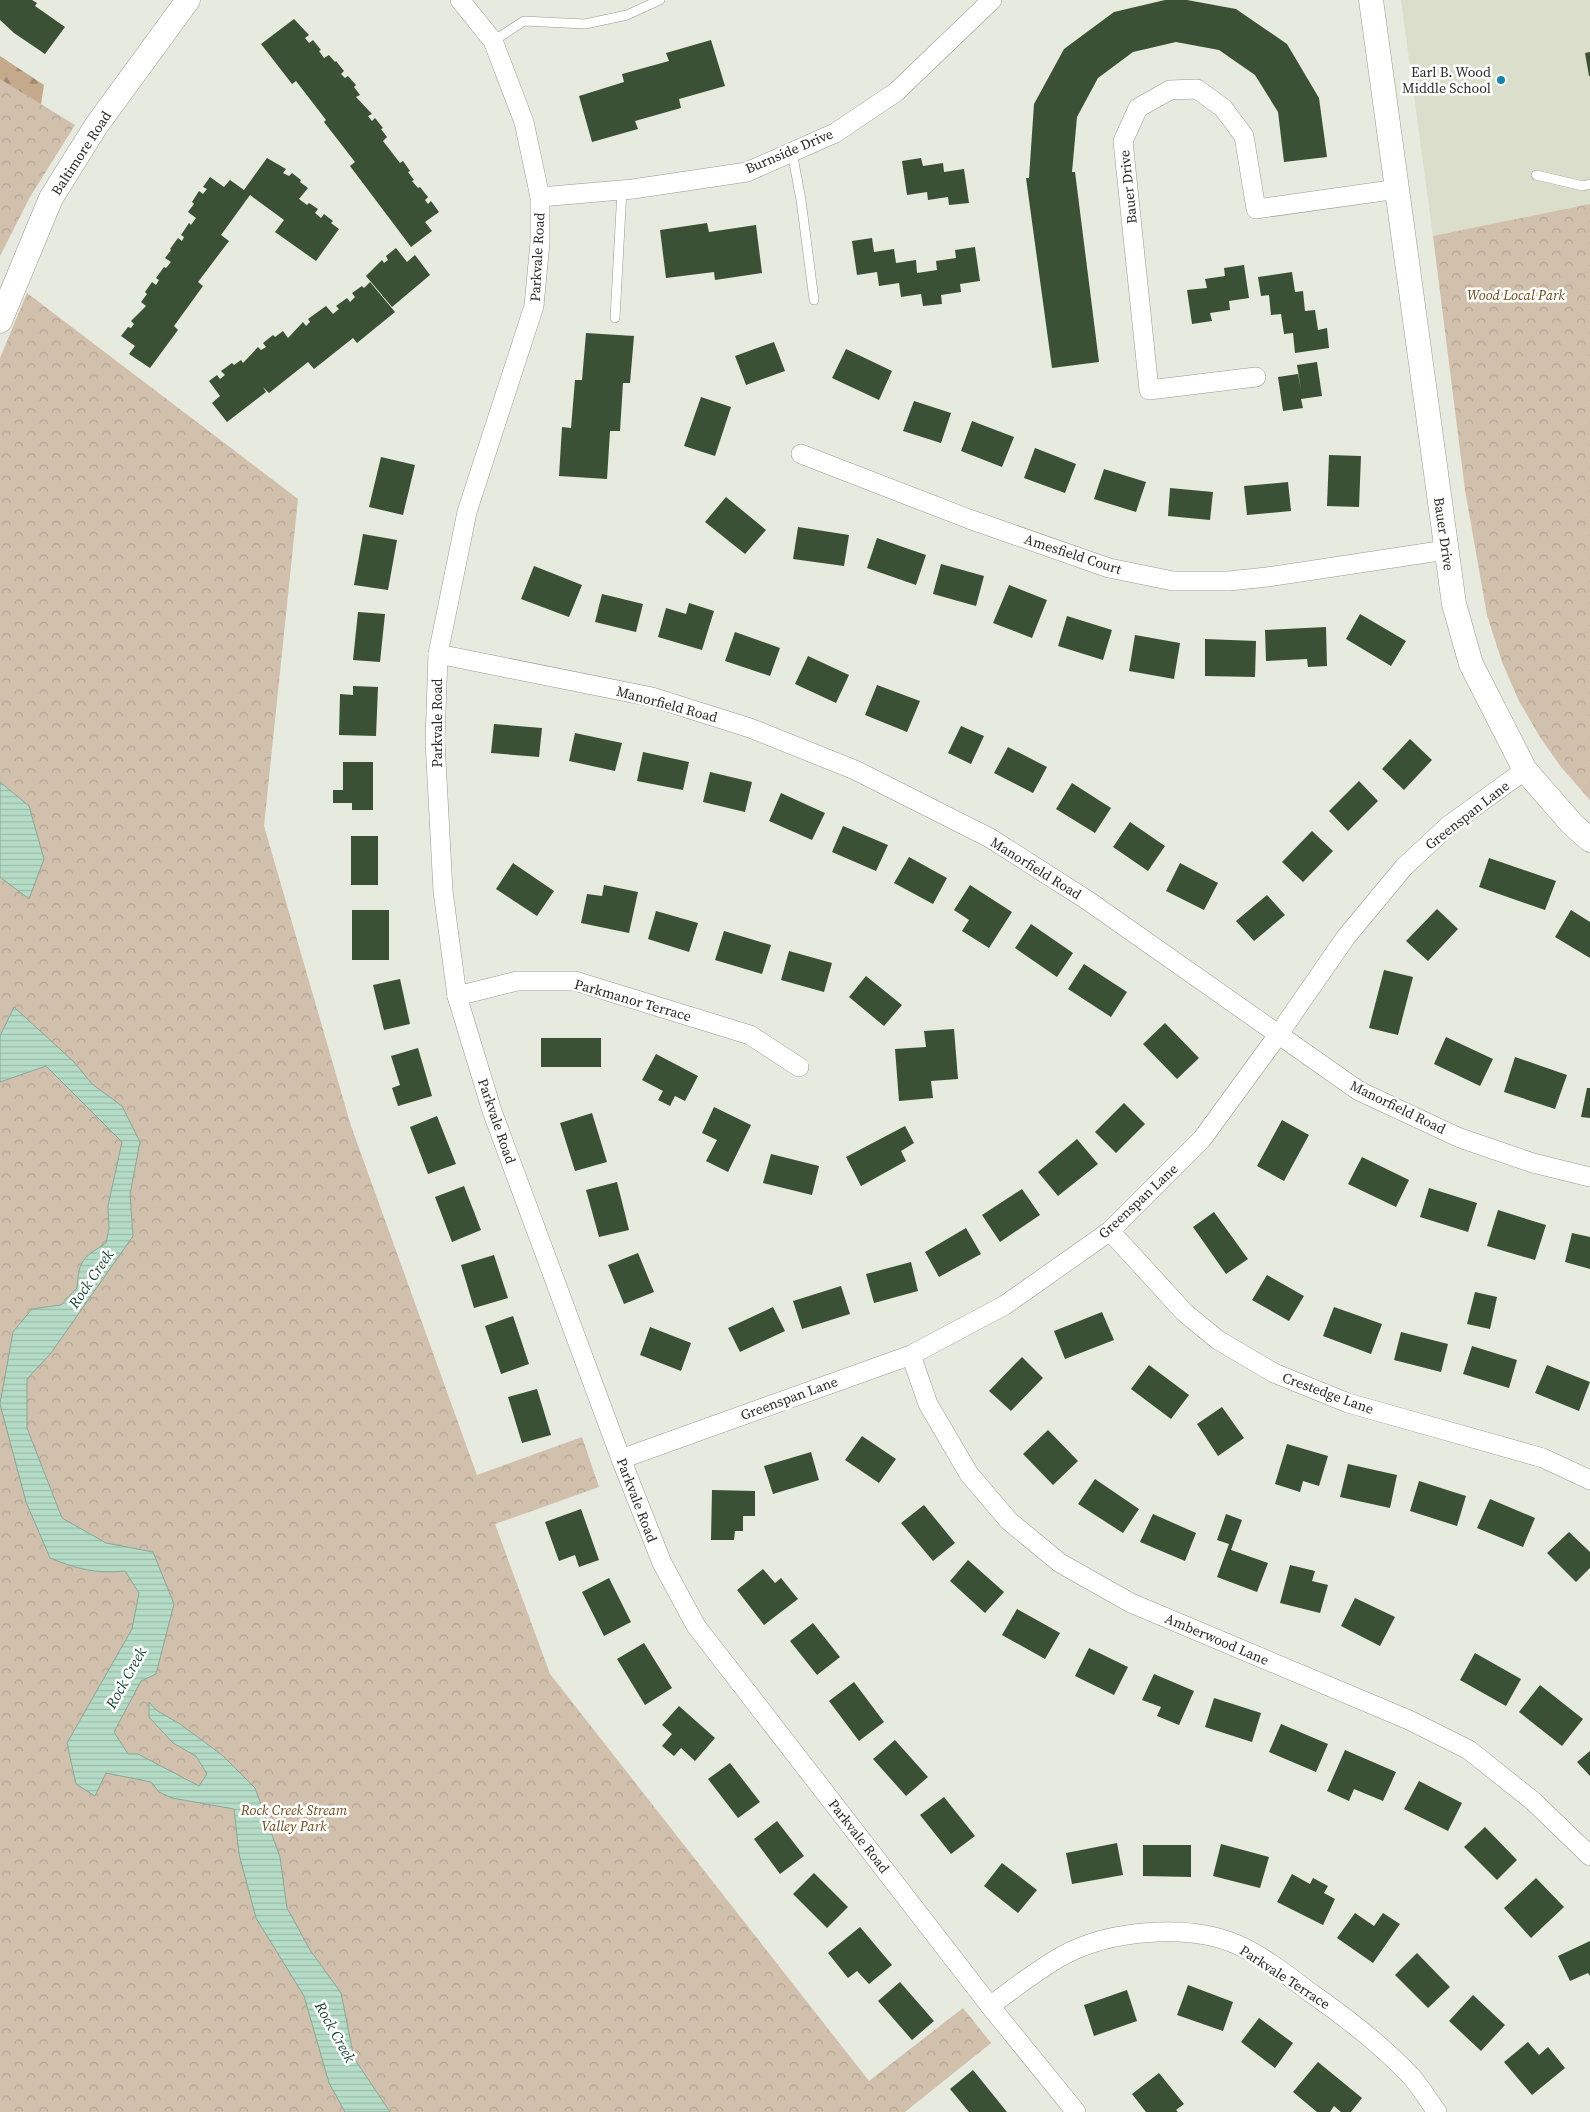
<svg xmlns="http://www.w3.org/2000/svg" width="1590" height="2112" viewBox="0 0 1590 2112" font-family="'Source Serif 4',serif">
  <defs>
    <pattern id="forest-firs" width="22" height="20" patternUnits="userSpaceOnUse" patternTransform="scale(1.25)"><rect width="22" height="20" fill="#c4aa8b"/><path d="M5 1l3.5 6h-7zM16 11l3.5 6h-7z" fill="#9f8b72"/></pattern>
    <pattern id="park-crowns" width="20" height="18" patternUnits="userSpaceOnUse" patternTransform="scale(1.25)"><rect width="20" height="18" fill="#d1c0ac"/><path d="M2 6a3 3 0 1 1 6 0M12 15a3 3 0 1 1 6 0" fill="none" stroke="#b4a594"/></pattern>
    <pattern id="water-rules" width="6" height="5" patternUnits="userSpaceOnUse" patternTransform="scale(1.25)"><rect width="6" height="5" fill="#b4dcc6"/><path d="M0 2.5h6" fill="none" stroke="#9bbdaa"/></pattern>
  </defs>
  <rect width="100%" height="100%" fill="#e7eade"/>
  <polygon fill="#dadecb" points="1401,0 1590,0 1590,205 1433,236"/>
  <polygon fill="url(#forest-firs)" points="0,56 44,85 32,162 0,230"/>
  <g fill="url(#park-crowns)">
    <polygon points="0,79 75,125 30,197 0,256"/>
    <polygon points="1590,204 1590,800 1561,767 1540,737 1519,701 1502,662 1487,615 1465,490 1433,236"/>
    <polygon points="27,293 298,499 264,826 351,1126 477,1475 582,1437 599,1487 495,1524 550,1674 869,2081 963,2008 991,2043 905,2112 0,2112 0,358"/>
  </g>
  <g fill="url(#water-rules)" stroke="#8ba797">
    <polygon points="0,782 29,806 44,859 29,899 0,877"/>
    <path d="M14,1007L74,1062L92,1084L122,1106L140,1142L130,1194L133,1236L51,1353L27,1379V1428L62,1518L106,1543L153,1552L174,1604L156,1674L141,1681L114,1732L128,1754H138L199,1786L207,1774L196,1756L173,1743L149,1717V1702L156,1710L180,1724L222,1755L255,1788L280,1857L287,1908L310,1950L341,1993L354,2058L390,2112H345L329,2083L304,1996L256,1918L239,1854L234,1809L172,1798L159,1792L151,1782L106,1773L95,1796L76,1784L67,1743L132,1629L139,1593L125,1571C96,1574 77,1569 50,1558L26,1502L0,1404L13,1332L32,1309L61,1305L77,1288C79,1259 83,1258 106,1243L109,1229L108,1206L122,1142L46,1066L0,1082V1036Z"/>
  </g>
  <g fill="#3b5135">
    <polygon points="0,0 32,0 37,3 35,6 65,27 45,54 14,33 0,20"/>
    <polygon points="1165,0 1187,0 1236,9 1287,44 1319,98 1327,157 1284,162 1278,112 1255,75 1219,50 1176,42 1133,52 1098,78 1077,117 1072,172 1075,172 1099,362 1052,368 1026,178 1029,178 1034,104 1064,49 1114,12"/>
    <polygon points="294,19 309,35 305,38 309,43 313,40 321,50 319,51 324,58 329,55 335,62 336,61 344,71 341,74 345,78 348,76 356,85 354,87 360,95 356,97 372,114 368,116 372,121 375,118 383,128 381,129 387,137 383,141 400,163 403,161 410,171 408,172 414,180 412,181 418,188 420,187 428,197 425,200 428,204 431,201 439,212 425,222 432,231 411,247 350,166 355,162 324,122 326,120 296,81 292,84 261,44"/>
    <polygon points="711,40 725,86 679,99 681,108 635,121 638,129 592,142 579,96 624,82 622,74 669,61 666,53"/>
    <polygon points="1590,52 1590,76 1589,76 1585,53"/>
    <polygon points="267,158 286,169 283,173 289,176 292,173 301,180 300,182 308,188 299,199 307,205 309,203 318,209 315,213 321,218 324,214 333,221 331,223 339,229 316,261 275,232 284,220 250,195 221,235 229,241 198,282 203,286 174,326 178,330 150,368 129,354 135,346 121,336 128,327 131,328 134,324 131,321 146,306 141,302 147,294 145,292 152,282 156,285 159,280 156,278 164,267 166,268 171,262 165,258 171,250 170,249 178,238 182,241 184,237 181,235 189,223 191,225 196,218 188,212 194,204 192,202 199,191 203,194 207,189 203,187 210,177 224,187 230,180 244,190"/>
    <polygon points="921,158 923,166 943,163 944,172 964,169 969,203 949,205 948,197 928,200 927,192 907,195 902,161"/>
    <polygon points="707,223 709,232 756,225 762,273 715,280 714,272 666,278 660,230"/>
    <polygon points="872,238 874,252 894,249 896,263 916,260 917,273 937,270 936,261 956,258 955,250 975,247 980,281 960,284 961,292 941,295 942,304 923,306 921,294 901,297 899,283 879,286 877,272 857,275 852,241"/>
    <polygon points="396,248 407,262 415,255 430,275 392,307 366,276 382,260 384,263 388,260 386,256"/>
    <polygon points="1244,265 1249,298 1229,301 1230,310 1210,313 1212,321 1192,324 1187,290 1207,288 1205,279 1225,276 1224,268"/>
    <polygon points="1292,272 1295,292 1303,291 1305,311 1315,310 1318,330 1327,328 1329,348 1295,353 1293,333 1284,334 1281,314 1271,315 1269,295 1261,296 1258,277"/>
    <polygon points="370,282 395,312 357,343 353,338 314,369 308,362 269,393 263,387 266,392 227,422 212,403 220,396 209,381 217,375 220,379 225,375 221,371 232,363 234,365 241,360 243,363 258,347 261,350 266,347 263,343 273,335 275,337 283,331 288,338 303,322 306,326 310,322 308,319 326,306 333,314 339,309 336,306 347,298 350,302 355,297 352,293 362,286 364,288"/>
    <polygon points="586,333 634,336 630,383 623,383 620,431 610,431 607,479 559,476 562,427 571,428 575,380 582,380"/>
    <polygon points="774,342 785,371 746,385 735,356"/>
    <polygon points="846,349 892,371 879,400 832,378"/>
    <polygon points="1317,362 1322,396 1301,399 1303,408 1283,411 1278,377 1298,374 1301,390 1297,365"/>
    <polygon points="701,397 731,407 715,456 684,446"/>
    <polygon points="914,401 951,413 941,443 903,431"/>
    <polygon points="972,421 1014,437 1002,467 961,451"/>
    <polygon points="1035,448 1076,464 1065,493 1024,478"/>
    <polygon points="1329,455 1361,456 1359,507 1327,506"/>
    <polygon points="381,457 415,465 403,515 369,507"/>
    <polygon points="1104,469 1146,482 1136,512 1094,499"/>
    <polygon points="1288,482 1291,511 1247,515 1244,486"/>
    <polygon points="1170,488 1213,492 1210,520 1168,516"/>
    <polygon points="726,497 766,530 745,554 705,522"/>
    <polygon points="798,527 849,535 844,566 793,559"/>
    <polygon points="363,534 397,540 388,590 354,585"/>
    <polygon points="877,538 926,555 916,585 867,568"/>
    <polygon points="941,564 984,576 976,606 933,594"/>
    <polygon points="534,566 582,585 569,617 521,599"/>
    <polygon points="1009,585 1047,600 1032,638 993,623"/>
    <polygon points="602,594 643,604 636,632 595,622"/>
    <polygon points="689,603 714,611 702,650 658,637 666,608 686,614"/>
    <polygon points="358,612 385,614 380,662 353,660"/>
    <polygon points="1360,614 1406,641 1391,666 1346,639"/>
    <polygon points="1067,616 1112,630 1103,660 1058,646"/>
    <polygon points="1326,627 1327,666 1308,667 1307,659 1266,661 1265,630"/>
    <polygon points="735,632 780,648 770,676 725,661"/>
    <polygon points="1135,635 1180,643 1174,679 1129,671"/>
    <polygon points="1205,639 1256,641 1255,677 1205,676"/>
    <polygon points="808,656 849,675 836,703 795,684"/>
    <polygon points="877,685 920,701 907,732 865,715"/>
    <polygon points="353,686 378,687 376,736 339,735 340,694 353,695"/>
    <polygon points="494,724 542,728 539,757 491,753"/>
    <polygon points="961,726 984,736 971,764 948,753"/>
    <polygon points="575,733 622,743 615,771 569,761"/>
    <polygon points="1410,739 1432,760 1404,790 1382,769"/>
    <polygon points="1008,747 1047,767 1033,793 994,773"/>
    <polygon points="643,752 689,762 683,790 637,781"/>
    <polygon points="343,762 373,762 373,810 352,810 352,803 333,803 333,790 343,790"/>
    <polygon points="710,772 752,782 745,812 703,802"/>
    <polygon points="1359,781 1378,801 1348,831 1329,811"/>
    <polygon points="1072,783 1111,808 1095,833 1056,809"/>
    <polygon points="781,793 825,813 812,840 769,821"/>
    <polygon points="1130,822 1165,846 1148,871 1113,847"/>
    <polygon points="843,826 888,845 876,871 832,852"/>
    <polygon points="1312,831 1333,851 1303,882 1282,862"/>
    <rect x="351" y="836" width="27" height="49"/>
    <polygon points="909,857 947,878 933,904 894,883"/>
    <polygon points="1489,858 1556,881 1545,910 1479,887"/>
    <polygon points="513,863 554,891 537,916 496,889"/>
    <polygon points="1180,863 1218,883 1204,910 1166,891"/>
    <polygon points="604,885 638,892 629,933 581,923 587,894 602,896"/>
    <polygon points="970,885 1012,912 989,948 962,931 969,920 954,910"/>
    <polygon points="1267,895 1285,915 1254,941 1236,921"/>
    <polygon points="1437,909 1458,929 1428,961 1406,941"/>
    <rect x="352" y="910" width="37" height="50"/>
    <polygon points="1571,910 1590,922 1590,958 1555,937"/>
    <polygon points="656,911 698,923 689,952 648,939"/>
    <polygon points="1031,924 1073,953 1057,977 1015,948"/>
    <polygon points="724,931 771,945 762,974 715,960"/>
    <polygon points="789,951 832,963 824,992 781,980"/>
    <polygon points="1084,964 1127,992 1111,1017 1068,989"/>
    <polygon points="1384,970 1413,977 1398,1035 1369,1028"/>
    <polygon points="866,976 902,1005 884,1026 849,997"/>
    <polygon points="400,979 410,1024 384,1030 373,985"/>
    <polygon points="1165,1023 1199,1058 1177,1079 1143,1044"/>
    <polygon points="954,1029 958,1079 931,1081 933,1098 899,1101 895,1049 926,1047 924,1031"/>
    <polygon points="1446,1037 1493,1059 1480,1086 1434,1064"/>
    <rect x="541" y="1038" width="60" height="29"/>
    <polygon points="418,1048 432,1096 398,1106 392,1088 400,1085 391,1056"/>
    <polygon points="656,1054 698,1076 685,1101 675,1096 670,1106 658,1100 663,1091 642,1080"/>
    <polygon points="1515,1057 1567,1075 1555,1109 1504,1092"/>
    <polygon points="1587,1088 1590,1088 1590,1118 1581,1117"/>
    <polygon points="1124,1103 1145,1124 1116,1153 1095,1132"/>
    <polygon points="714,1107 751,1125 728,1172 706,1161 717,1140 702,1133"/>
    <polygon points="592,1113 607,1162 575,1171 560,1123"/>
    <polygon points="437,1116 456,1164 428,1174 410,1127"/>
    <polygon points="1282,1120 1309,1135 1284,1181 1257,1166"/>
    <polygon points="905,1126 914,1143 901,1151 906,1161 861,1186 846,1157"/>
    <polygon points="1077,1139 1098,1164 1058,1196 1038,1172"/>
    <polygon points="771,1154 819,1166 812,1195 763,1183"/>
    <polygon points="1362,1157 1409,1180 1396,1207 1348,1184"/>
    <polygon points="617,1182 629,1230 599,1237 586,1190"/>
    <polygon points="464,1186 481,1230 452,1242 435,1197"/>
    <polygon points="1429,1188 1477,1203 1468,1232 1420,1217"/>
    <polygon points="1022,1189 1040,1215 1000,1242 982,1215"/>
    <polygon points="1498,1210 1546,1225 1535,1260 1487,1246"/>
    <polygon points="1214,1212 1248,1259 1226,1274 1193,1227"/>
    <polygon points="966,1228 981,1254 939,1277 925,1252"/>
    <polygon points="1572,1233 1590,1237 1590,1269 1565,1262"/>
    <polygon points="638,1253 654,1292 624,1304 608,1265"/>
    <polygon points="494,1255 508,1298 474,1308 461,1265"/>
    <polygon points="911,1262 918,1291 874,1303 866,1274"/>
    <polygon points="1267,1275 1304,1296 1289,1321 1252,1300"/>
    <polygon points="841,1286 850,1314 802,1329 793,1301"/>
    <polygon points="1475,1292 1497,1297 1490,1329 1467,1324"/>
    <polygon points="773,1307 785,1331 740,1352 728,1328"/>
    <polygon points="1334,1307 1382,1324 1371,1354 1323,1336"/>
    <polygon points="1102,1312 1114,1340 1065,1359 1054,1331"/>
    <polygon points="513,1316 529,1364 501,1374 485,1326"/>
    <polygon points="650,1327 691,1343 681,1371 640,1355"/>
    <polygon points="1401,1332 1448,1344 1441,1372 1394,1360"/>
    <polygon points="1472,1346 1517,1360 1509,1388 1463,1374"/>
    <polygon points="1022,1357 1043,1378 1011,1411 989,1391"/>
    <polygon points="1149,1365 1189,1395 1171,1419 1131,1389"/>
    <polygon points="1547,1365 1590,1382 1579,1411 1535,1393"/>
    <polygon points="537,1389 551,1435 522,1443 508,1397"/>
    <polygon points="1222,1407 1244,1438 1218,1456 1197,1424"/>
    <polygon points="1048,1430 1078,1461 1053,1485 1023,1454"/>
    <polygon points="862,1436 896,1459 879,1483 845,1460"/>
    <polygon points="1287,1444 1328,1456 1319,1486 1303,1481 1300,1492 1275,1484"/>
    <polygon points="811,1452 819,1480 773,1494 764,1466"/>
    <polygon points="1348,1464 1397,1475 1390,1508 1340,1497"/>
    <polygon points="1095,1479 1139,1509 1123,1533 1078,1504"/>
    <polygon points="1419,1481 1466,1496 1457,1526 1410,1511"/>
    <polygon points="712,1490 755,1491 755,1516 743,1516 743,1531 735,1531 734,1540 711,1540"/>
    <polygon points="1490,1499 1535,1518 1523,1547 1477,1528"/>
    <polygon points="924,1505 955,1543 933,1561 901,1523"/>
    <polygon points="581,1509 599,1560 579,1567 575,1555 559,1561 545,1522"/>
    <polygon points="1153,1514 1196,1533 1185,1561 1140,1542"/>
    <polygon points="1226,1514 1242,1520 1231,1550 1268,1563 1257,1592 1217,1577 1229,1544 1217,1540"/>
    <polygon points="1569,1532 1590,1552 1590,1568 1576,1582 1547,1553"/>
    <polygon points="968,1560 1004,1592 985,1613 950,1581"/>
    <polygon points="1290,1565 1315,1571 1312,1581 1328,1585 1320,1613 1280,1603"/>
    <polygon points="763,1569 775,1583 781,1578 798,1599 764,1625 737,1590"/>
    <polygon points="609,1578 631,1622 604,1636 582,1592"/>
    <polygon points="1355,1598 1395,1617 1380,1646 1341,1626"/>
    <polygon points="1017,1609 1060,1633 1045,1659 1002,1635"/>
    <polygon points="813,1623 840,1657 817,1675 790,1641"/>
    <polygon points="644,1643 672,1688 645,1705 617,1659"/>
    <polygon points="1089,1648 1128,1667 1114,1695 1075,1676"/>
    <polygon points="1475,1653 1521,1679 1506,1706 1460,1680"/>
    <polygon points="1154,1674 1194,1691 1179,1725 1157,1716 1161,1707 1142,1700"/>
    <polygon points="854,1682 884,1722 859,1741 829,1701"/>
    <polygon points="1540,1685 1583,1719 1562,1746 1519,1712"/>
    <polygon points="1214,1698 1261,1713 1252,1742 1205,1727"/>
    <polygon points="679,1706 715,1738 695,1761 681,1748 674,1756 662,1746 672,1734 662,1725"/>
    <polygon points="1281,1724 1328,1744 1316,1772 1269,1752"/>
    <polygon points="895,1740 928,1777 906,1796 873,1759"/>
    <polygon points="1345,1750 1396,1772 1383,1801 1354,1789 1349,1801 1327,1791"/>
    <polygon points="1590,1751 1590,1776 1577,1762"/>
    <polygon points="730,1763 760,1802 738,1818 708,1779"/>
    <polygon points="1419,1781 1462,1803 1448,1831 1404,1809"/>
    <polygon points="944,1797 975,1836 951,1854 920,1815"/>
    <polygon points="777,1821 804,1856 780,1874 754,1839"/>
    <polygon points="1485,1827 1517,1860 1497,1880 1464,1847"/>
    <polygon points="1117,1843 1123,1875 1072,1884 1066,1853"/>
    <polygon points="1221,1844 1269,1857 1260,1888 1213,1876"/>
    <polygon points="1143,1845 1191,1845 1191,1877 1143,1876"/>
    <polygon points="1002,1863 1037,1890 1018,1913 984,1886"/>
    <polygon points="814,1873 848,1907 827,1928 793,1894"/>
    <polygon points="1292,1874 1310,1884 1313,1878 1328,1886 1324,1893 1335,1899 1323,1925 1277,1902"/>
    <polygon points="1536,1878 1564,1907 1531,1938 1504,1908"/>
    <polygon points="1355,1913 1374,1926 1383,1913 1400,1924 1373,1963 1337,1938"/>
    <polygon points="860,1927 892,1965 869,1984 857,1971 848,1978 828,1953"/>
    <polygon points="1590,1941 1590,1976 1588,1973 1570,1981 1558,1956"/>
    <polygon points="1417,1953 1450,1987 1428,2008 1395,1975"/>
    <polygon points="900,1982 934,2021 912,2040 878,2001"/>
    <polygon points="1188,1985 1233,2002 1223,2031 1177,2015"/>
    <polygon points="1127,1990 1137,2021 1094,2036 1084,2005"/>
    <polygon points="1473,1995 1505,2025 1481,2051 1449,2021"/>
    <polygon points="1259,2018 1293,2043 1275,2068 1241,2042"/>
    <polygon points="1528,2042 1539,2055 1548,2047 1565,2068 1532,2095 1504,2062"/>
    <polygon points="1318,2062 1362,2098 1351,2112 1341,2112 1334,2106 1330,2112 1317,2112 1293,2092"/>
    <polygon points="973,2070 1007,2112 969,2112 950,2089"/>
    <polygon points="1159,2073 1184,2104 1176,2110 1178,2112 1146,2112 1132,2094"/>
  </g>
  <g fill="none" stroke-linecap="round" stroke-linejoin="round">
    <g stroke="#989a8f" stroke-width="10">
      <g id="service">
        <polyline points="493,41 524,21 585,24 627,15 660,0"/>
        <polyline points="792,152 801,200 814,300"/>
        <polyline points="1536,175 1583,186 1590,184"/>
        <polyline points="615,318 622,190"/>
      </g>
    </g>
    <g stroke="#989a8f" stroke-width="20">
      <g id="minor">
        <polyline points="460,0 493,41 524,122 540,197 540,242 534,306 467,512 438,654 435,741 443,891 457,996 492,1111 621,1459 662,1563 696,1626 990,2006 1076,2112"/>
        <polyline points="540,197 633,189 747,172 835,133 896,92 992,0"/>
        <polyline points="1256,377 1149,390 1123,141 1138,108 1170,90 1197,89 1223,108 1244,136 1256,209 1398,189"/>
        <polyline points="801,454 969,519 1109,568 1173,581 1229,581 1267,577 1446,550"/>
        <polyline points="438,654 652,697 750,728 855,770 990,838 1087,900 1359,1091 1460,1138 1533,1163 1590,1177"/>
        <polyline points="457,996 517,981 575,981 750,1035 799,1067"/>
        <polyline points="1110,1231 1185,1313 1218,1340 1274,1373 1348,1403 1543,1458 1590,1480"/>
        <polyline points="911,1355 928,1404 969,1474 1009,1521 1060,1563 1131,1603 1409,1720 1469,1750 1533,1801 1590,1856"/>
        <polyline points="621,1459 911,1355 1005,1305 1110,1231 1202,1139 1278,1035 1346,937 1404,867 1448,826 1525,770"/>
        <path d="M990,2006C1013,1989 1037,1970 1062,1956C1109,1930 1188,1923 1238,1945C1265,1957 1288,1976 1311,1993C1347,2018 1380,2044 1410,2075C1420,2086 1428,2100 1437,2112"/>
      </g>
    </g>
    <g stroke="#989a8f" stroke-width="25">
      <g id="tertiary">
        <polyline points="1371,0 1454,604 1471,664 1525,770 1572,824 1590,840"/>
        <polyline points="0,321 51,198 96,126 188,0"/>
      </g>
    </g>
    <use href="#service" stroke="#fff" stroke-width="9"/>
    <use href="#minor" stroke="#fff" stroke-width="19"/>
    <use href="#tertiary" stroke="#fff" stroke-width="24"/>
  </g>
  <circle fill="#1386ac" stroke="#fff" stroke-width="2" cx="1501" cy="80" r="5"/>
  <g text-anchor="middle" stroke-width="5" stroke-linejoin="round" paint-order="stroke">
    <g font-size="14" fill="#2b2c28" stroke="#fff" text-anchor="end">
      <text x="1491" y="77">Earl B. Wood<tspan x="1491" dy="16">Middle School</tspan></text>
    </g>
    <g font-size="14" fill="#2b2c28" stroke="#fff">
      <text transform="translate(789 151) rotate(-23)" y="5">Burnside Drive</text>
      <text transform="translate(81 153) rotate(-57)" y="5">Baltimore Road</text>
      <text transform="translate(1128 187) rotate(-96)" y="5">Bauer Drive</text>
      <text transform="translate(537 257) rotate(-87)" y="5">Parkvale Road</text>
      <text transform="translate(1444 534) rotate(82)" y="5">Bauer Drive</text>
      <text transform="translate(1073 554) rotate(18)" y="5">Amesfield Court</text>
      <text transform="translate(667 704) rotate(15)" y="5">Manorfield Road</text>
      <text transform="translate(437 723) rotate(-90)" y="5">Parkvale Road</text>
      <text transform="translate(1467 815) rotate(-38)" y="5">Greenspan Lane</text>
      <text transform="translate(1036 868) rotate(32)" y="5">Manorfield Road</text>
      <text transform="translate(633 1000) rotate(16)" y="5">Parkmanor Terrace</text>
      <text transform="translate(1398 1107) rotate(26)" y="5">Manorfield Road</text>
      <text transform="translate(497 1121) rotate(71)" y="5">Parkvale Road</text>
      <text transform="translate(1138 1201) rotate(-43)" y="5">Greenspan Lane</text>
      <text transform="translate(1328 1393) rotate(20)" y="5">Crestedge Lane</text>
      <text transform="translate(789 1398) rotate(-20)" y="5">Greenspan Lane</text>
      <text transform="translate(637 1500) rotate(69)" y="5">Parkvale Road</text>
      <text transform="translate(1217 1639) rotate(23)" y="5">Amberwood Lane</text>
      <text transform="translate(859 1836) rotate(52)" y="5">Parkvale Road</text>
      <text transform="translate(1285 1977) rotate(33)" y="5">Parkvale Terrace</text>
    </g>
    <g font-size="14" font-style="italic" fill="#6f4b16" stroke="#fff">
      <text x="1516" y="300">Wood Local Park</text>
      <text x="294" y="1815">Rock Creek Stream<tspan x="294" dy="16">Valley Park</tspan></text>
    </g>
    <g font-size="15" font-style="italic" fill="#154731" stroke="#fff">
      <text transform="translate(91 1279) rotate(-56)" y="5">Rock Creek</text>
      <text transform="translate(126 1678) rotate(-61)" y="5">Rock Creek</text>
      <text transform="translate(335 2032) rotate(61)" y="5">Rock Creek</text>
    </g>
  </g>
</svg>
